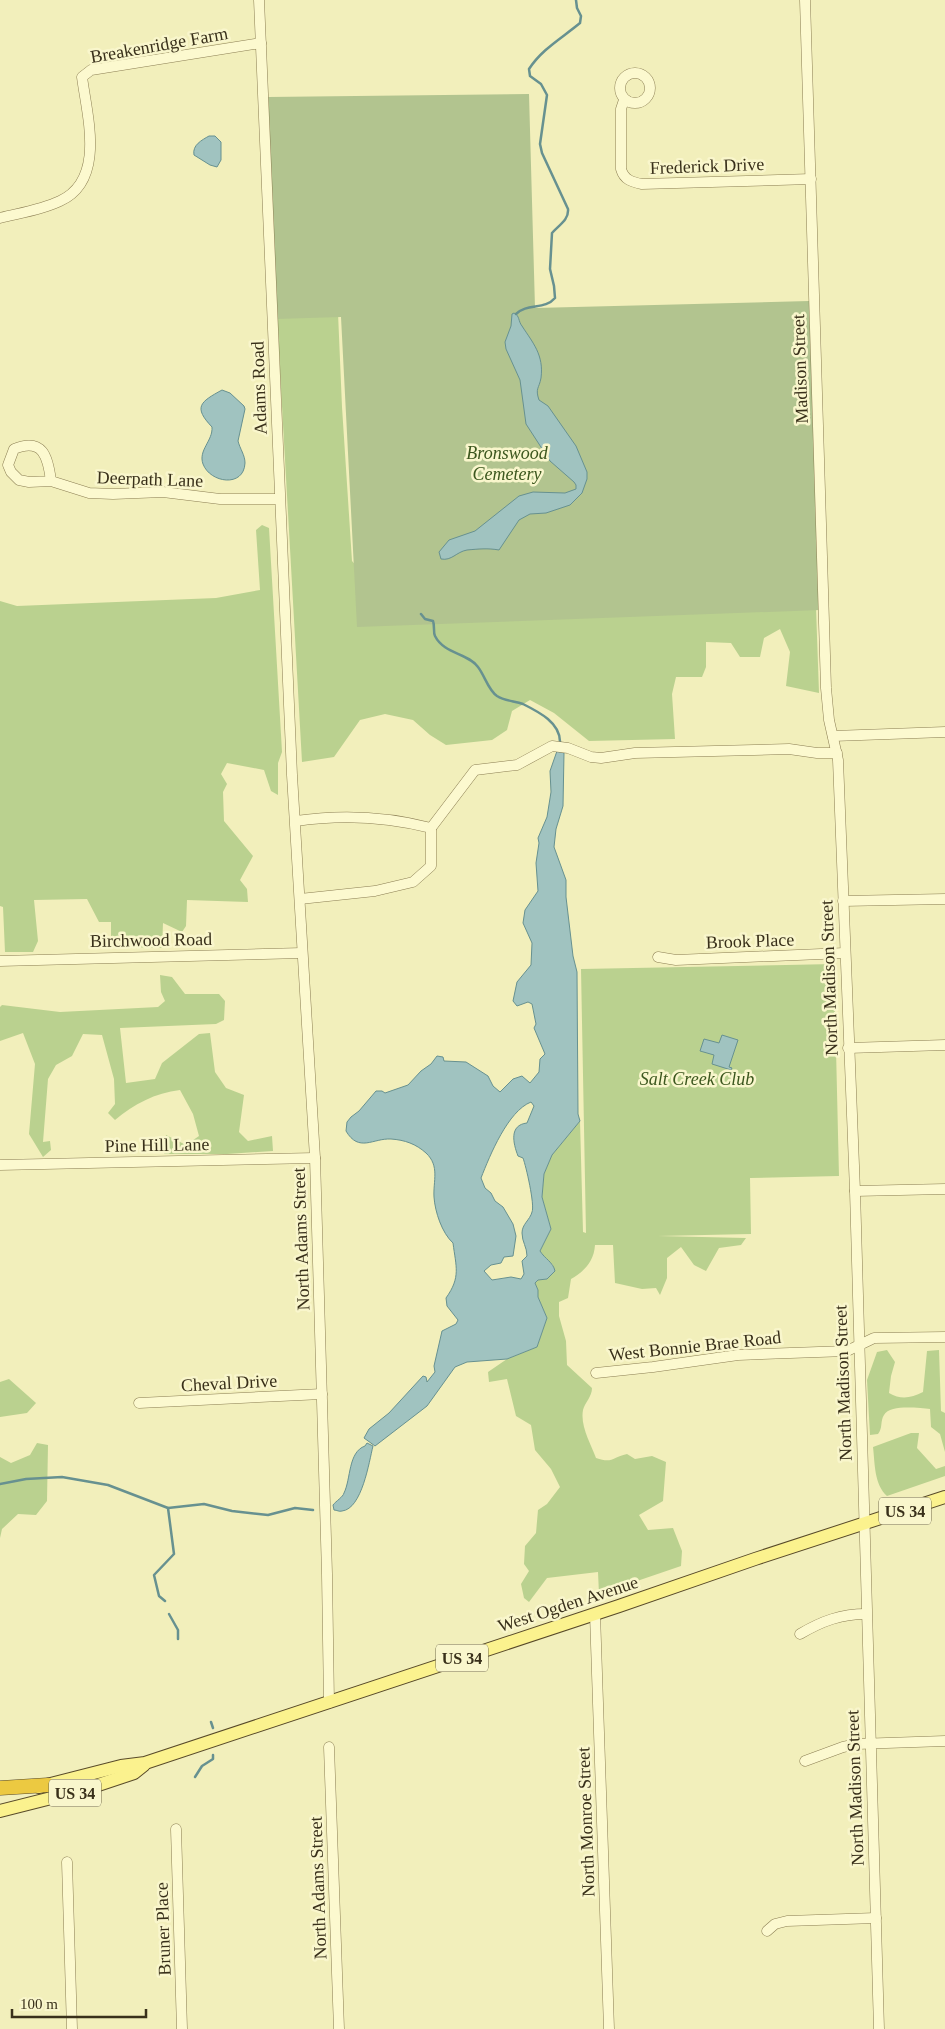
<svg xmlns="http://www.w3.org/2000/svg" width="945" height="2029" viewBox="0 0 945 2029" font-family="'Times New Roman',serif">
  <rect width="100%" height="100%" fill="#f2efbb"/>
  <g fill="#bad18f">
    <polygon points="338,313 342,407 352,561 378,591 816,608 819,693 786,686 790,652 780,629 764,638 760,657 740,657 731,643 706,642 706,667 702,677 676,677 672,694 675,739 589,741 554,713 530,700 512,711 507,730 492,740 446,745 430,735 413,720 385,714 360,720 334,757 302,762 277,317"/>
    <polygon points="262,525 269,528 282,752 278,763 278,795 271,791 264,770 227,763 221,774 227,784 223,792 224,821 253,856 240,880 247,889 248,902 187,900 186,926 182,932 163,923 162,948 125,947 111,939 111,922 99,922 87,899 34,900 38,941 33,952 5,952 3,907 0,906 0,601 17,606 216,598 260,590 256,530"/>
    <path d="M834,964L839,1176L750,1178L751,1234L658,1236L746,1238L741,1245L719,1248L706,1271L694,1265L681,1247L667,1258V1278L660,1295L656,1288L642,1289L615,1283L613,1245H595C594,1261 585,1271 571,1279L568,1298L559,1302V1316L566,1341L567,1365L592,1388C592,1397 585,1402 583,1410C580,1426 591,1444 596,1458C613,1464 612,1457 627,1454L635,1459L652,1456L666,1462L663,1501L639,1515L648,1530L673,1528L682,1551L681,1566L599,1594L598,1572L547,1578L529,1602L524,1598L521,1584L529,1571L524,1564L525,1546L536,1533L538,1510L547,1504L560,1487L551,1469L535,1450L531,1425L516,1416L507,1379L489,1382L488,1372L507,1359L537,1347L547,1318L538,1297V1290L535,1283L538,1280L547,1279L553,1265L544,1257L540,1251L551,1229L542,1197L544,1174L552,1155L580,1121L583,1232L586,1233L581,969Z"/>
    <path d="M160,975L172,977L185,994H219L225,1001L224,1020L216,1024L120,1028L126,1083L155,1079L162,1063L199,1034L210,1033L215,1072L226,1088L244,1095L239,1132L248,1141L272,1136L273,1151L227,1154H164L166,1135L186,1145L199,1136L193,1114L180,1090C155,1093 134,1104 115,1120L108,1113L115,1104L114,1079L102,1035L83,1034L72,1056L56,1065L48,1079L43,1142L50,1141L51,1150L43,1157L29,1134L35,1064L23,1033L0,1041V1007L2,1005L60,1012L158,1007L165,1001L161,992Z"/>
    <path d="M887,1350L895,1362L891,1376L889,1393C901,1400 911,1398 923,1392L927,1351L939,1350L941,1411L945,1413V1452L940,1434L931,1427L930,1409C919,1408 890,1404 884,1415C880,1421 883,1428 878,1434L870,1435L867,1380L877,1352Z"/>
    <polygon points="9,1379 36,1403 27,1413 0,1417 0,1382"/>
    <path d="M911,1433H919L917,1448L936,1469L945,1466V1476L887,1496C874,1484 875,1464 873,1447Z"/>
    <polygon points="37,1443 48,1445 47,1501 36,1515 18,1514 2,1529 0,1538 0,1457 11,1463 30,1455"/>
  </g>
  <polygon fill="#b2c48f" points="529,94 535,308 809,301 820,610 357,627 341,317 276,319 268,97"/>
  <g fill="#a0c3c0" stroke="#679190" fill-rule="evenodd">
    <path d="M209,136H215L221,142V160L217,167L210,165L194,155C192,145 202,140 209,136Z"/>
    <path d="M514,313C520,316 518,321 522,326C533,343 544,355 541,378C539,389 535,388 539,400L548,406L576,446L587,472V479L582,493L570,505L546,513L530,514L519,520L499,550C488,548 478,549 467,550C456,552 452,561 441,559L439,552L449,540L475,531L519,496L533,492L565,493L576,489V485L574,482L550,461L526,424L520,380L506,349L505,342L511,326L512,314Z"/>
    <path d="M222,390L230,393L244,406L245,409L238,441C240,449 245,455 245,463C244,488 210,483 203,464C198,450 213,441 212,427C193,407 200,402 222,390Z"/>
    <path d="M557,751L564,753L563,806L556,829L554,847L566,880V897L573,956L577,972L578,1114L580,1121L552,1155L544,1174L542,1197L551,1229L540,1251C545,1259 553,1262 555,1271L547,1279L538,1280L535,1283L538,1290V1297L547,1318L537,1347L507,1359L467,1362L455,1367L427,1406L375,1446L364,1438L369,1429L389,1413L423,1376L426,1377L427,1382L435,1372L434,1366L442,1331L456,1324L458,1320L447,1306L446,1298C461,1277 456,1267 453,1243C442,1233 435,1212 434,1197C433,1181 440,1166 426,1153C416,1144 405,1140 391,1139C373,1138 359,1153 346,1131L347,1122L351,1117L359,1111L376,1091H382L385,1093L408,1085L421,1071L431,1064L437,1056L443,1057L444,1061L466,1062L488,1076L493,1086L500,1092L513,1079L522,1076L530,1083L539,1072L540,1059L545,1054L534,1028L536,1024L532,1004L528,1002L517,1006L513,1001L517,982L531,965L532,943L523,923L525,910L538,891L536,863L539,843L538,838L547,817L551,792L550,771ZM531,1102L534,1106L527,1123C509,1125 513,1143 518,1156L523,1158C526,1166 535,1205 532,1212C530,1220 522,1224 522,1233C522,1242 527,1247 527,1256L522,1261L524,1274L521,1279L511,1277L492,1280L484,1271L491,1265L501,1263L504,1257L513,1256L516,1236L513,1224L503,1207L495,1201L491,1193L485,1188L481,1178C490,1155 508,1111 531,1102Z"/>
    <polygon points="722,1035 738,1040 729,1067 732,1068 731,1070 712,1064 714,1055 700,1051 704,1039 719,1043"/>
    <path d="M367,1443L373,1446C369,1462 362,1509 342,1511C339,1512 337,1510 334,1510L333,1505C336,1501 343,1497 344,1493C351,1479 348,1452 365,1446Z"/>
  </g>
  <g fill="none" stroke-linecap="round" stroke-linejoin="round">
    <g stroke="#679190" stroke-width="2.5">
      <path d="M516,314C527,303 545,310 555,298L554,286L550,269L552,233C559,225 569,220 568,209L542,153L540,144L547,95L541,84L530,76L529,69C542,49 562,38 580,23L581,16L577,8L576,0"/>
      <path d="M421,614L425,619L433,621C435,626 433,632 435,636C444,654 468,653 478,667C485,676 488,690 497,696C505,701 514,701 523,704C539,712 561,723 560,743"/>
      <polyline points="0,1484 26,1479 62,1477 108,1485 168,1508 204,1504 232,1511 268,1515 295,1508 313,1510"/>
      <polyline points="165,1601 159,1596 154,1575 174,1554 168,1508"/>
      <polyline points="169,1614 178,1630 178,1639"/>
      <polyline points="211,1722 213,1728"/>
      <polyline points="195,1777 202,1766 213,1759 213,1755"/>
    </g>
    <g stroke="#8b7e53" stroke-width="11">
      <g id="minor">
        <polyline points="259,0 292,775 315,1158 327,1574 329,1703"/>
        <polyline points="805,0 826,688 829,720 838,760 855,1191 879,2029"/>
        <circle cx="635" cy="88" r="15"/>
        <path d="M624,100L621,109V169C624,180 632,182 642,184L811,179"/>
        <path d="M0,218C20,213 41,210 60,201C106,180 87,116 82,77L91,70L261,43"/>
        <path d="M51,481C48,457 43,437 14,449L8,465L11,472L19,480L29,482L51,481L89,493L113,494L163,492L220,499H279"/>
        <polyline points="833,736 945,732"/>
        <path d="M296,821C343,814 385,816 431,828V866L413,882L375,891L300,899"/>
        <polyline points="431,828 475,770 517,765 552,746 568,748 591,757 601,758 635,753 789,749 817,753 837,753"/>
        <polyline points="843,901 945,899"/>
        <polyline points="658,957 676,960 845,953"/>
        <polyline points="0,961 302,953"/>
        <polyline points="848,1048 945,1045"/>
        <polyline points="0,1165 315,1158"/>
        <polyline points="855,1191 945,1189"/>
        <polyline points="596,1373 653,1367 738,1355 847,1351 874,1338 945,1337"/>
        <polyline points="139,1403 322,1394"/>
        <polyline points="595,1614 609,2029"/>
        <path d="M800,1634C822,1621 841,1614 866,1614"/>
        <polyline points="329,1747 339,2029"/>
        <polyline points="805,1761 843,1747 857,1744 945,1741"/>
        <polyline points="176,1829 182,2029"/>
        <polyline points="67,1862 72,2029"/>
        <polyline points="767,1931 775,1924 787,1921 876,1918"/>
      </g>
    </g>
    <g stroke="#584a29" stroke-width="14">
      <g id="major">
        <polyline points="39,1787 121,1766 145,1763 619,1606 755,1559 945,1497"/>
        <polyline points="0,1811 83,1790 134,1773 144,1765"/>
      </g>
    </g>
    <g stroke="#584a29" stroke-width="15">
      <polyline id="highway" points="0,1788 48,1785"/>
    </g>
    <use href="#minor" stroke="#fcf9cf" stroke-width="10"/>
    <use href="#major" stroke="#fbf28e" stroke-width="12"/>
    <use href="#highway" stroke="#ecc941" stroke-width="14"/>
  </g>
  <g text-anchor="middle" stroke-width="5" stroke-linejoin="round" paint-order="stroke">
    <g fill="#f9f6cc" stroke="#736b4f" stroke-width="1">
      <rect x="879" y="1497.5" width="52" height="27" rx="4"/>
      <rect x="436" y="1644.5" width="52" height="27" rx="4"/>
      <rect x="49" y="1779.5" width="52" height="27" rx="4"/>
    </g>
    <g font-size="16" font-weight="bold" fill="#39301a">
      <text x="905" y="1517">US 34</text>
      <text x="462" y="1664">US 34</text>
      <text x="75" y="1799">US 34</text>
    </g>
    <g font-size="18" fill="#39301a" stroke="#f9f6cc">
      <text transform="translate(159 45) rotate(-10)" y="6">Breakenridge Farm</text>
      <text transform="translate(707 166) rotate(-2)" y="6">Frederick Drive</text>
      <text transform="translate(800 369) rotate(-92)" y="6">Madison Street</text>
      <text transform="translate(259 388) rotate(-92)" y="6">Adams Road</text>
      <text transform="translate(150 479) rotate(2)" y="6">Deerpath Lane</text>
      <text transform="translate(151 940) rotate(-1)" y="6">Birchwood Road</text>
      <text transform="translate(750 941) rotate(-2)" y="6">Brook Place</text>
      <text transform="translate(829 978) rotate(-92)" y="6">North Madison Street</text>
      <text transform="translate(157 1145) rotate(-1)" y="6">Pine Hill Lane</text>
      <text transform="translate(301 1239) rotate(-92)" y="6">North Adams Street</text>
      <text transform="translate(695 1346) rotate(-6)" y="6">West Bonnie Brae Road</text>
      <text transform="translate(229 1383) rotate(-3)" y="6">Cheval Drive</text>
      <text transform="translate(843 1383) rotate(-92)" y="6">North Madison Street</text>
      <text transform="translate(568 1604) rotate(-18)" y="6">West Ogden Avenue</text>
      <text transform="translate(855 1788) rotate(-92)" y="6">North Madison Street</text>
      <text transform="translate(586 1822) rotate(-92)" y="6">North Monroe Street</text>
      <text transform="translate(318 1888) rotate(-92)" y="6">North Adams Street</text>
      <text transform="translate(163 1929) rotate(-92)" y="6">Bruner Place</text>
    </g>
    <g font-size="18" font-style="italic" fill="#3c571e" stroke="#f9f6cc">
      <text x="507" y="459">Bronswood<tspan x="507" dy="21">Cemetery</tspan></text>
      <text x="697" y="1085">Salt Creek Club</text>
    </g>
  </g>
  <path d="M12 2009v8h134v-8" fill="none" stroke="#39301a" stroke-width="2.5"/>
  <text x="20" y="2009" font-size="15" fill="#39301a" stroke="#f9f6cc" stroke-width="4" paint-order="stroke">100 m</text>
</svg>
